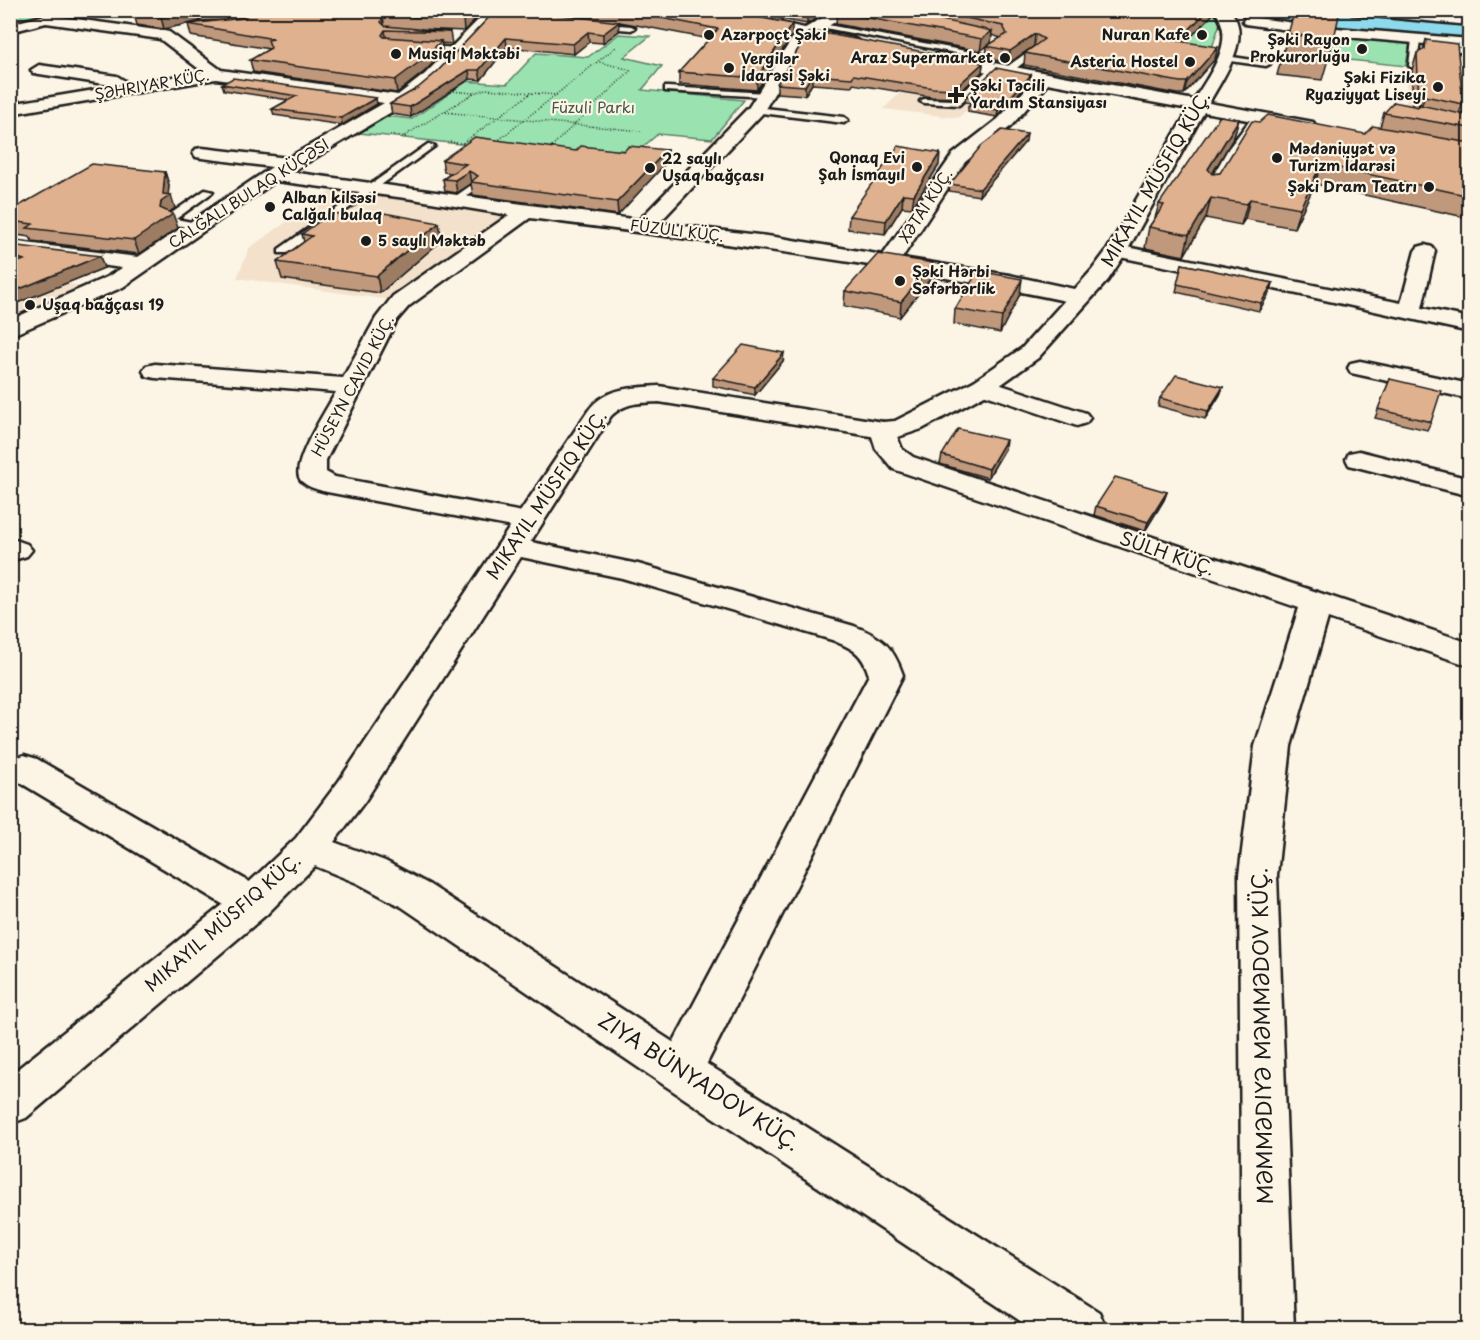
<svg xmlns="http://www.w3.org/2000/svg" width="1480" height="1340" viewBox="0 0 1480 1340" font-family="'Playpen Sans',sans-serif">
  <rect width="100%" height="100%" fill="#fcf5e5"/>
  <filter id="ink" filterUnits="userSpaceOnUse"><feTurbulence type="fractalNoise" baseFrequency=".0167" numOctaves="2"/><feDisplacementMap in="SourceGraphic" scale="12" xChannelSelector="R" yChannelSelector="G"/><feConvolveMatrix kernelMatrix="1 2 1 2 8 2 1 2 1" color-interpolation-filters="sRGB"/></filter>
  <g filter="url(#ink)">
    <g fill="#f3e1cb">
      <polygon points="1430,51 1469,55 1469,116 1406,105 1407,67 1427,69"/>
      <polygon points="953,75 988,80 987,91 958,118 883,109 900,93 926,97"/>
      <polygon points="334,189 428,201 510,216 390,300 237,278 249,248"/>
      <polygon points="11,265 87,289 11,320"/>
    </g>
    <g fill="#9ae2b0" stroke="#5b7f66" stroke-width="1.5">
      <polygon points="14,11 68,11 11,26 11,12"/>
      <polygon points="1213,11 1219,15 1221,20 1209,57 1174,53"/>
      <polygon points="619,34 650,36 624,57 662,66 642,90 744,100 712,139 658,134 625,162 359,133 386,116 412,119 446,96 428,93 450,80 507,84 536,53 588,57"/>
      <polygon points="1327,35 1410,43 1406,66 1310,56"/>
    </g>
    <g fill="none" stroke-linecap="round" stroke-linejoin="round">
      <polygon fill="#8ddaec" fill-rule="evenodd" points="1262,10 1330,10 1470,25 1470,41 1353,30 1275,18 1266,15"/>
      <g stroke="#1c1c1c" stroke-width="5">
        <g id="lane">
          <polygon points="593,23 631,26 635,28 631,30 596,27"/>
          <polygon points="817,23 982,54 986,56 982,58 820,27"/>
          <polygon points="1416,37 1420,39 1417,66 1413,68 1409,66 1412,39"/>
          <polygon points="420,45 456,48 460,50 456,52 417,49 416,47"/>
          <polygon points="1452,47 1470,49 1470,53 1449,51 1449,47"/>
          <polygon points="1033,48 1040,50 1010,73 1004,73 1004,69"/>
          <polygon points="1226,56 1266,62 1270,64 1266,66 1223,60 1222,58"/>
          <polygon points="991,67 998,69 959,105 924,103 920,101 924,99 954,100"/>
          <polygon points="668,87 766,93 770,95 766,97 665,91 665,87"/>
          <polygon points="756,107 844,117 848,120 844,123 753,112 752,110"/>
          <polygon points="1254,115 1261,117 1236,150 1213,192 1207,192 1205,190 1228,149"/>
          <polygon points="428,144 435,146 287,253 279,253 279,249"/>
          <polygon points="470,186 478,188 459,202 453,202 453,198"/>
          <polygon points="205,190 213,192 176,219 202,224 202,228 173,225 166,221 166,217"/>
        </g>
      </g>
      <g stroke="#1c1c1c" stroke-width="5">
        <g id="street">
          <path d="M488,10H503L437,80L418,96L291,172L639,220L749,107L795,34L836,10H854L806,40L762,114L659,223L775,237L883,255L953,154L998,119L1039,75L1045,73L1053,78L1051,81L1010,127L965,162L902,258L1009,275L1088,292L1091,297L1088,302L1080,304C898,265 714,242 530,218L409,306L397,320L326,460V472L335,477L539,515L543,521L539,527L529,530L327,492C319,490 302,486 299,477C293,460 327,409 336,392L155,378L146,376L143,371L146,366L155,364L343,378L376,318L393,296L509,215L413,199L276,181L123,287L10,336V320L107,277L122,268L10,253V241L138,257L272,167L202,158L196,157L193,153L196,149L202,148L288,158L384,103L216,79L10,114V104L203,72L160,39L46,23L10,32V24L46,15L164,31L169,32L221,70L398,95L425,74Z"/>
          <polygon points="1248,10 1266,10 1250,19 1243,15"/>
          <polygon points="1345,10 1403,10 1470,17 1470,25 1352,14"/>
          <polygon points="39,65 117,76 125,81 117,86 33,73 31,70"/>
          <polygon points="1117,245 1401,303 1415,251 1418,247 1425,245 1432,247 1435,251 1422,308 1470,318 1470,332 1270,288 1110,255 1107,251 1110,247"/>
          <polygon points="1360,361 1470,384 1470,399 1351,373 1348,368 1351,363"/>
          <polygon points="983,379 1086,413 1090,418 1086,423 1077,426 974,391 971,386 974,381"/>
          <polygon points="883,422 892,424 902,449 913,457 1470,643 1470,666 1328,618 1291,746 1277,875 1294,1330 1242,1330 1239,875 1255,746 1299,608 893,469 876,449 870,430 874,424"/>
          <polygon points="1359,451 1470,479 1470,496 1349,465 1346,459 1349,453"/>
          <polygon points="10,538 27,544 32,550 27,556 17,559 10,557"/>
          <path d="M512,538L638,564L854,626C882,637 893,646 903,675L696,1085L680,1091L664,1085L658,1071L869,675C862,652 853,649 832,640L622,578L502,553L497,547L502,541Z"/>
          <polygon points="24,755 37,759 267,892 273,903 267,914 253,919 239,914 11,777 10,760"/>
        </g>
      </g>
      <g stroke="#1c1c1c" stroke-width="5">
        <g id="secondary">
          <polygon points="686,10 717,10 853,38 860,42 853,46 693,14"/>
          <path d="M1214,10H1229C1255,35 1222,79 1209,103L1313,122L1316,126L1313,130L1307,131L1204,112L1127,251L1108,280L1038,358L992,391L922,429L898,437L883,438L659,402C639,403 626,402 611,416L365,801L334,842L385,861L430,885L696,1057L1099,1312L1107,1330H1034L664,1085L402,907L357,883L315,866L267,914L26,1118L10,1124V1075L239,892L296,838L339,781L588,411C605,387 632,388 659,386L883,422L895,421L974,381L1022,348L1092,270L1107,250L1189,109L939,63L931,58L934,55L939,53L1194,100C1210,73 1238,40 1214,10Z"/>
          <polygon points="1250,17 1324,27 1470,39 1470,48 1324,35 1245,24 1243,21 1245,18"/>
        </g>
      </g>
      <g stroke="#1c1c1c" stroke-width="1.5" stroke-dasharray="1 2" stroke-linecap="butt">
        <polyline points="451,91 473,93"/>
        <polyline points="443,112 641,131"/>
        <polyline points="390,135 407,137"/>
        <polyline points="404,136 474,93 486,89 557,95"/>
        <polyline points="450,142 469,144"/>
        <polyline points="463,143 531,93"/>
        <polyline points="495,143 616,47"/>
        <polyline points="552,146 631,70 599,62"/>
      </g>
      <polyline stroke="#1c1c1c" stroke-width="2" stroke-dasharray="1 3" stroke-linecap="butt" points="551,147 553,145"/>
      <use href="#lane" fill="#fcf5e5" fill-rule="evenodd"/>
      <use href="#street" fill="#fcf5e5" fill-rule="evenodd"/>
      <use href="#secondary" fill="#fcf5e5" fill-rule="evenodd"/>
    </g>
    <g fill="#c0987b" stroke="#1c1c1c" stroke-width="1.5">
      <polygon points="134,10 484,10 464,31 420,29 450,32 452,44 441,43 443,53 424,72 397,93 253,72 250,60 269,49 191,36 188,24 228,20 200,21 164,29 137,25 134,14 141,11"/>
      <polygon points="496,10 722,10 792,35 757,90 679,84 679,72 709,39 631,24 619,22 619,31 603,43 589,42 574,54 507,47 481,80 470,79 411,117 392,114 390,104 418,88 437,72"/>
      <polygon points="733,10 831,10 807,24"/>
      <polygon points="840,10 1213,14 1186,42 1215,59 1184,94 1177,94 1024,65 1025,53 1034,46 1009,63 986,58 987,46 1001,38 992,35 991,43 980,51 836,24 837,12"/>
      <polygon points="808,33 983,63 982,72 953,98 932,97 853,84 852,87 812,84 805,95 777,93 777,84"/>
      <polygon points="1288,34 1334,39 1322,80 1277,75"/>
      <polygon points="1426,40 1463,104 1459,113 1470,116 1469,218 1315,184 1294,228 1245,219 1241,225 1206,218 1184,256 1145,248 1149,227 1155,218 1159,204 1239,119 1234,137 1212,174 1220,173 1365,134 1380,127 1384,113 1412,106 1412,70 1417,53 1423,50"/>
      <polygon points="1031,75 1030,81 997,117 968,112 968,106 971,103 965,102 966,96"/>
      <polygon points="222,84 377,104 342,125 274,115 272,109 288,100 224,90"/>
      <polygon points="1026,141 979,196 949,191 950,184"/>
      <polygon points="667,150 667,162 618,215 473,195 471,184 457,193 445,191 443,179 451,173 444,172 442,160 576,151"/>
      <polygon points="939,165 912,208 902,207 885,234 848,229 849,216"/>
      <polygon points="165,172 169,185 168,194 175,208 169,212 178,228 139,254 32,241 30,237 10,234 10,211"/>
      <polygon points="302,234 442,240 380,293 282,279 277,262 304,242"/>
      <polygon points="10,245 104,268 10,306"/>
      <polygon points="1182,264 1273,283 1271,290 1259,311 1176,292"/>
      <polygon points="931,278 900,317 844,306 845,291"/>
      <polygon points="1020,294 1000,333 954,324 955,309"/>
      <polygon points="783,361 755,395 713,386 713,378"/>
      <polygon points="1390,379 1431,422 1427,430 1375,418"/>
      <polygon points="1223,387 1220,395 1205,419 1158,406 1160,398"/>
      <polygon points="1005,449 988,478 940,464 942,455"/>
      <polygon points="1167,492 1164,500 1145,531 1094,515 1096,506"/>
    </g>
    <g fill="#9c7c64" stroke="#1c1c1c" stroke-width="1.5">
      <polygon points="192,10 197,10 200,21 164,29 161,17"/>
      <polygon points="471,10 484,10 464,31 463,19"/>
      <polygon points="812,10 831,10 807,24 807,13"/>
      <polygon points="1208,10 1214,10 1213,14 1175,53 1178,41"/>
      <polygon points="935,11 933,23 927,28 929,14"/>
      <polygon points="383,16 385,30 387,42 382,35 381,22"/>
      <polygon points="619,22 619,31 603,43 603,34"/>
      <polygon points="792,24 792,35 757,90 757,78"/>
      <polygon points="992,31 991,43 980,51 982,39"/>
      <polygon points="588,32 589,42 574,54 573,44"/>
      <polygon points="1035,34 1034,46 1009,63 1010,51"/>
      <polygon points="506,38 507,47 481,80 479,70"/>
      <polygon points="441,41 443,53 424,72 397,93 395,80"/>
      <polygon points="1218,47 1215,59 1184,94 1187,82"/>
      <polygon points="983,63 982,72 953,98 954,89"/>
      <polygon points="469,70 470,79 411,117 410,107"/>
      <polygon points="812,75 812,84 805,95 805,86"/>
      <polygon points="1031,75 1030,81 997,117 998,110"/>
      <polygon points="1425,96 1418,115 1419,98"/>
      <polygon points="376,98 377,104 342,125 341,118"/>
      <polygon points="1239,119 1234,137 1203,189 1208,169"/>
      <polygon points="1027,134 1026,141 979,196 980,189"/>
      <polygon points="667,150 667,162 618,215 617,202"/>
      <polygon points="940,153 939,165 912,208 914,195"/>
      <polygon points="1321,164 1315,184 1294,228 1300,208"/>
      <polygon points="469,171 471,184 457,193 455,180"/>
      <polygon points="165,172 169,185 168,197 171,195 175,208 165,215 173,214 178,228 139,254 134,240 160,208 163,194"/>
      <polygon points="903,194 902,207 885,234 886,221"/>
      <polygon points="1211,198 1206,218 1184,256 1189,235"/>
      <polygon points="1250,199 1245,219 1241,225 1247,204"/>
      <polygon points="439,223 442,240 380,293 377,276"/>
      <polygon points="100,256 104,268 10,306 10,293"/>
      <polygon points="933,263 931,278 900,317 901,302"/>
      <polygon points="1022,279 1020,294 1000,333 1002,317"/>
      <polygon points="1273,283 1271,290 1259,311 1261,303"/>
      <polygon points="784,353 783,361 755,395 755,387"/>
      <polygon points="1223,387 1220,395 1205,419 1208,411"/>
      <polygon points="1006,440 1005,449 988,478 989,469"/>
      <polygon points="1167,492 1164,500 1145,531 1148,522"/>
    </g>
    <g fill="#dfb18f" stroke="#1c1c1c" stroke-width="1.5">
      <polygon points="144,10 192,10 161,17 134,14"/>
      <polygon points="246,10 471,10 463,19 383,16 381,22 385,26 450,32 385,30 382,35 384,37 441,41 422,60 395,80 250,60 271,48 268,40 274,39 188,24 244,18 248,14"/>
      <polygon points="496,10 520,10 619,22 603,34 588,32 573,44 506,38 479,70 469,70 410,107 390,104 418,88 437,72"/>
      <polygon points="613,10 722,10 792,24 757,78 679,72 718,29 631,12"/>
      <polygon points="793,10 812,10 807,13"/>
      <polygon points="840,10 1208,10 1178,41 1218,47 1187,82 1180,82 1025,53 1044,39 1035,34 1010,51 987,46 1007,34 1003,26 935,11 929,14 928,17 992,31 982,39 837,12"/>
      <polygon points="1295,10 1340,10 1334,39 1288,34"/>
      <polygon points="812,31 983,63 954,89 933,88 854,75 852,78 812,75 805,86 777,84 808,33"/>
      <polygon points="1426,40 1457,44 1463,104 1425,96 1419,98 1420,105 1470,116 1470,128 1384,113 1394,102 1419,107 1417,53 1425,49"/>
      <polygon points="996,68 1031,75 998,110 968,106 977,98 966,96"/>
      <polygon points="233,78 376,98 341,118 272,109 297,96 222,84"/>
      <polygon points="1268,115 1365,134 1373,126 1470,143 1470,196 1321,164 1300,208 1250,199 1247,204 1211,198 1189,235 1149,227 1164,205 1159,204 1220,116 1239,119 1208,169 1212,174 1220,173 1252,121 1260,122"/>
      <polygon points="1002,130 1027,134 980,189 950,184 981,146"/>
      <polygon points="475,137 576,151 581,146 624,151 629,146 667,150 617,202 471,182 478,176 469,171 455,180 443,179 466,164 442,160"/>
      <polygon points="898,146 940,153 914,195 903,194 886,221 849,216"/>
      <polygon points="92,164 165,172 163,194 171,195 161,202 160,208 173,214 134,240 27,228 33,224 10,221 10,211"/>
      <polygon points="331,213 375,218 384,213 439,223 377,276 277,262 312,236 302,234"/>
      <polygon points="10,245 100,256 10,293 10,265 24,260 10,255"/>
      <polygon points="878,254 933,263 901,302 845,291"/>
      <polygon points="1182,264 1273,283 1261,303 1177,284"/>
      <polygon points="978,271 1022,279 1002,317 955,309"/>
      <polygon points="743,345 784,353 755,387 713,378"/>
      <polygon points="1176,375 1223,387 1208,411 1160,398"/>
      <polygon points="1390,379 1441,391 1431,422 1378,409"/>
      <polygon points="958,429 1006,440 989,469 942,455"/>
      <polygon points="1115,477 1167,492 1148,522 1096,506"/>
    </g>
  </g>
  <g fill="#1c1c1c" stroke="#fcf5e5" stroke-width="2">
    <circle cx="709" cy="35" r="6"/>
    <circle cx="1202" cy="35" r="6"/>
    <circle cx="1362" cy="49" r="6"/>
    <circle cx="396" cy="54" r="6"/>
    <circle cx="1005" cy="58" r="6"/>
    <circle cx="1190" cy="62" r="6"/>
    <circle cx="729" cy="68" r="6"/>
    <circle cx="1438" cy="87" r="6"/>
    <path d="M953 86h6v6h6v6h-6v6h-6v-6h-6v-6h6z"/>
    <circle cx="1277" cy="158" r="6"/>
    <circle cx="917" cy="167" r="6"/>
    <circle cx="650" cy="168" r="6"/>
    <circle cx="1429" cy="187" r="6"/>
    <circle cx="270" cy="207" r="6"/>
    <circle cx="366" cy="241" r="6"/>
    <circle cx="900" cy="281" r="6"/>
    <circle cx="30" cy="305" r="6"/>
  </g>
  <g text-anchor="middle" stroke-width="4.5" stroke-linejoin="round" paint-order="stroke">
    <g font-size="15" font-weight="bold" fill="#1c1c1c" stroke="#fcf5e5" text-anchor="start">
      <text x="721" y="40">Azərpoçt Şəki</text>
      <text x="1190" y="40" text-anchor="end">Nuran Kafe</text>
      <text x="1350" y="45" text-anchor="end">Şəki Rayon<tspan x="1350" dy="17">Prokurorluğu</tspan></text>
      <text x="408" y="59">Musiqi Məktəbi</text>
      <text x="993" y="63" text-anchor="end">Araz Supermarket</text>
      <text x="741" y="64">Vergilər<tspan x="741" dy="17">İdarəsi Şəki</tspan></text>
      <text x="1178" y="67" text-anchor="end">Asteria Hostel</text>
      <text x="1426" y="83" text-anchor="end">Şəki Fizika<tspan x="1426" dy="17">Ryaziyyat Liseyi</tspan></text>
      <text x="970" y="91">Şəki Təcili<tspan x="970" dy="17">Yardım Stansiyası</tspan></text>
      <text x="1289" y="154">Mədəniyyət və<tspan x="1289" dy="17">Turizm İdarəsi</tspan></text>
      <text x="905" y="163" text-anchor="end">Qonaq Evi<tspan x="905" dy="17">Şah İsmayıl</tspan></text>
      <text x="662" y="164">22 saylı<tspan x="662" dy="17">Uşaq bağçası</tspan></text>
      <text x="1417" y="192" text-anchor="end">Şəki Dram Teatrı</text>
      <text x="282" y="203">Alban kilsəsi<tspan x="282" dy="17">Calğalı bulaq</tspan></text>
      <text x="378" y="246">5 saylı Məktəb</text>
      <text x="912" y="277">Şəki Hərbi<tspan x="912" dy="17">Səfərbərlik</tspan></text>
      <text x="42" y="310">Uşaq bağçası 19</text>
    </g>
    <g font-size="15" fill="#1c1c1c" stroke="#fcf5e5">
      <text transform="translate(152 85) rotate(-10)" y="5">ŞƏHRIYAR KÜÇ.</text>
      <text transform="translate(249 194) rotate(-33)" y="5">CALĞALI BULAQ KÜÇƏSI</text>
      <text transform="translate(926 206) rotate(-57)" y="5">XƏTAI KÜÇ.</text>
      <text transform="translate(677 231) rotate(7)" y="5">FÜZULI KÜÇ.</text>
      <text transform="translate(353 386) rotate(-62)" y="5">HÜSEYN CAVID KÜÇ.</text>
    </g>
    <g font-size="15" fill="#425748" stroke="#fcf5e5">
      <text x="593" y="113">Füzuli Parkı</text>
    </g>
    <g font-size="18" fill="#1c1c1c" stroke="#fcf5e5">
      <text transform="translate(1156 179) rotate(-60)" y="6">MIKAYIL MÜSFIQ KÜÇ.</text>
      <text transform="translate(547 495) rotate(-56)" y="6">MIKAYIL MÜSFIQ KÜÇ.</text>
      <text transform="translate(1167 554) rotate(19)" y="6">SÜLH KÜÇ.</text>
      <text transform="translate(223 923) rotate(-41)" y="6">MIKAYIL MÜSFIQ KÜÇ.</text>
    </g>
    <g font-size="21" fill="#1c1c1c" stroke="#fcf5e5">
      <text transform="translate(1263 1036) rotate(-91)" y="7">MƏMMƏDIYƏ MƏMMƏDOV KÜÇ.</text>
      <text transform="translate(699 1082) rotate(33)" y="7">ZIYA BÜNYADOV KÜÇ.</text>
    </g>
  </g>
  <rect width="1480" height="1340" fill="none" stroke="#fcf5e5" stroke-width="36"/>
  <rect x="18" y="18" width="1444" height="1304" fill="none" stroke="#1c1c1c" stroke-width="2" filter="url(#ink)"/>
</svg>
